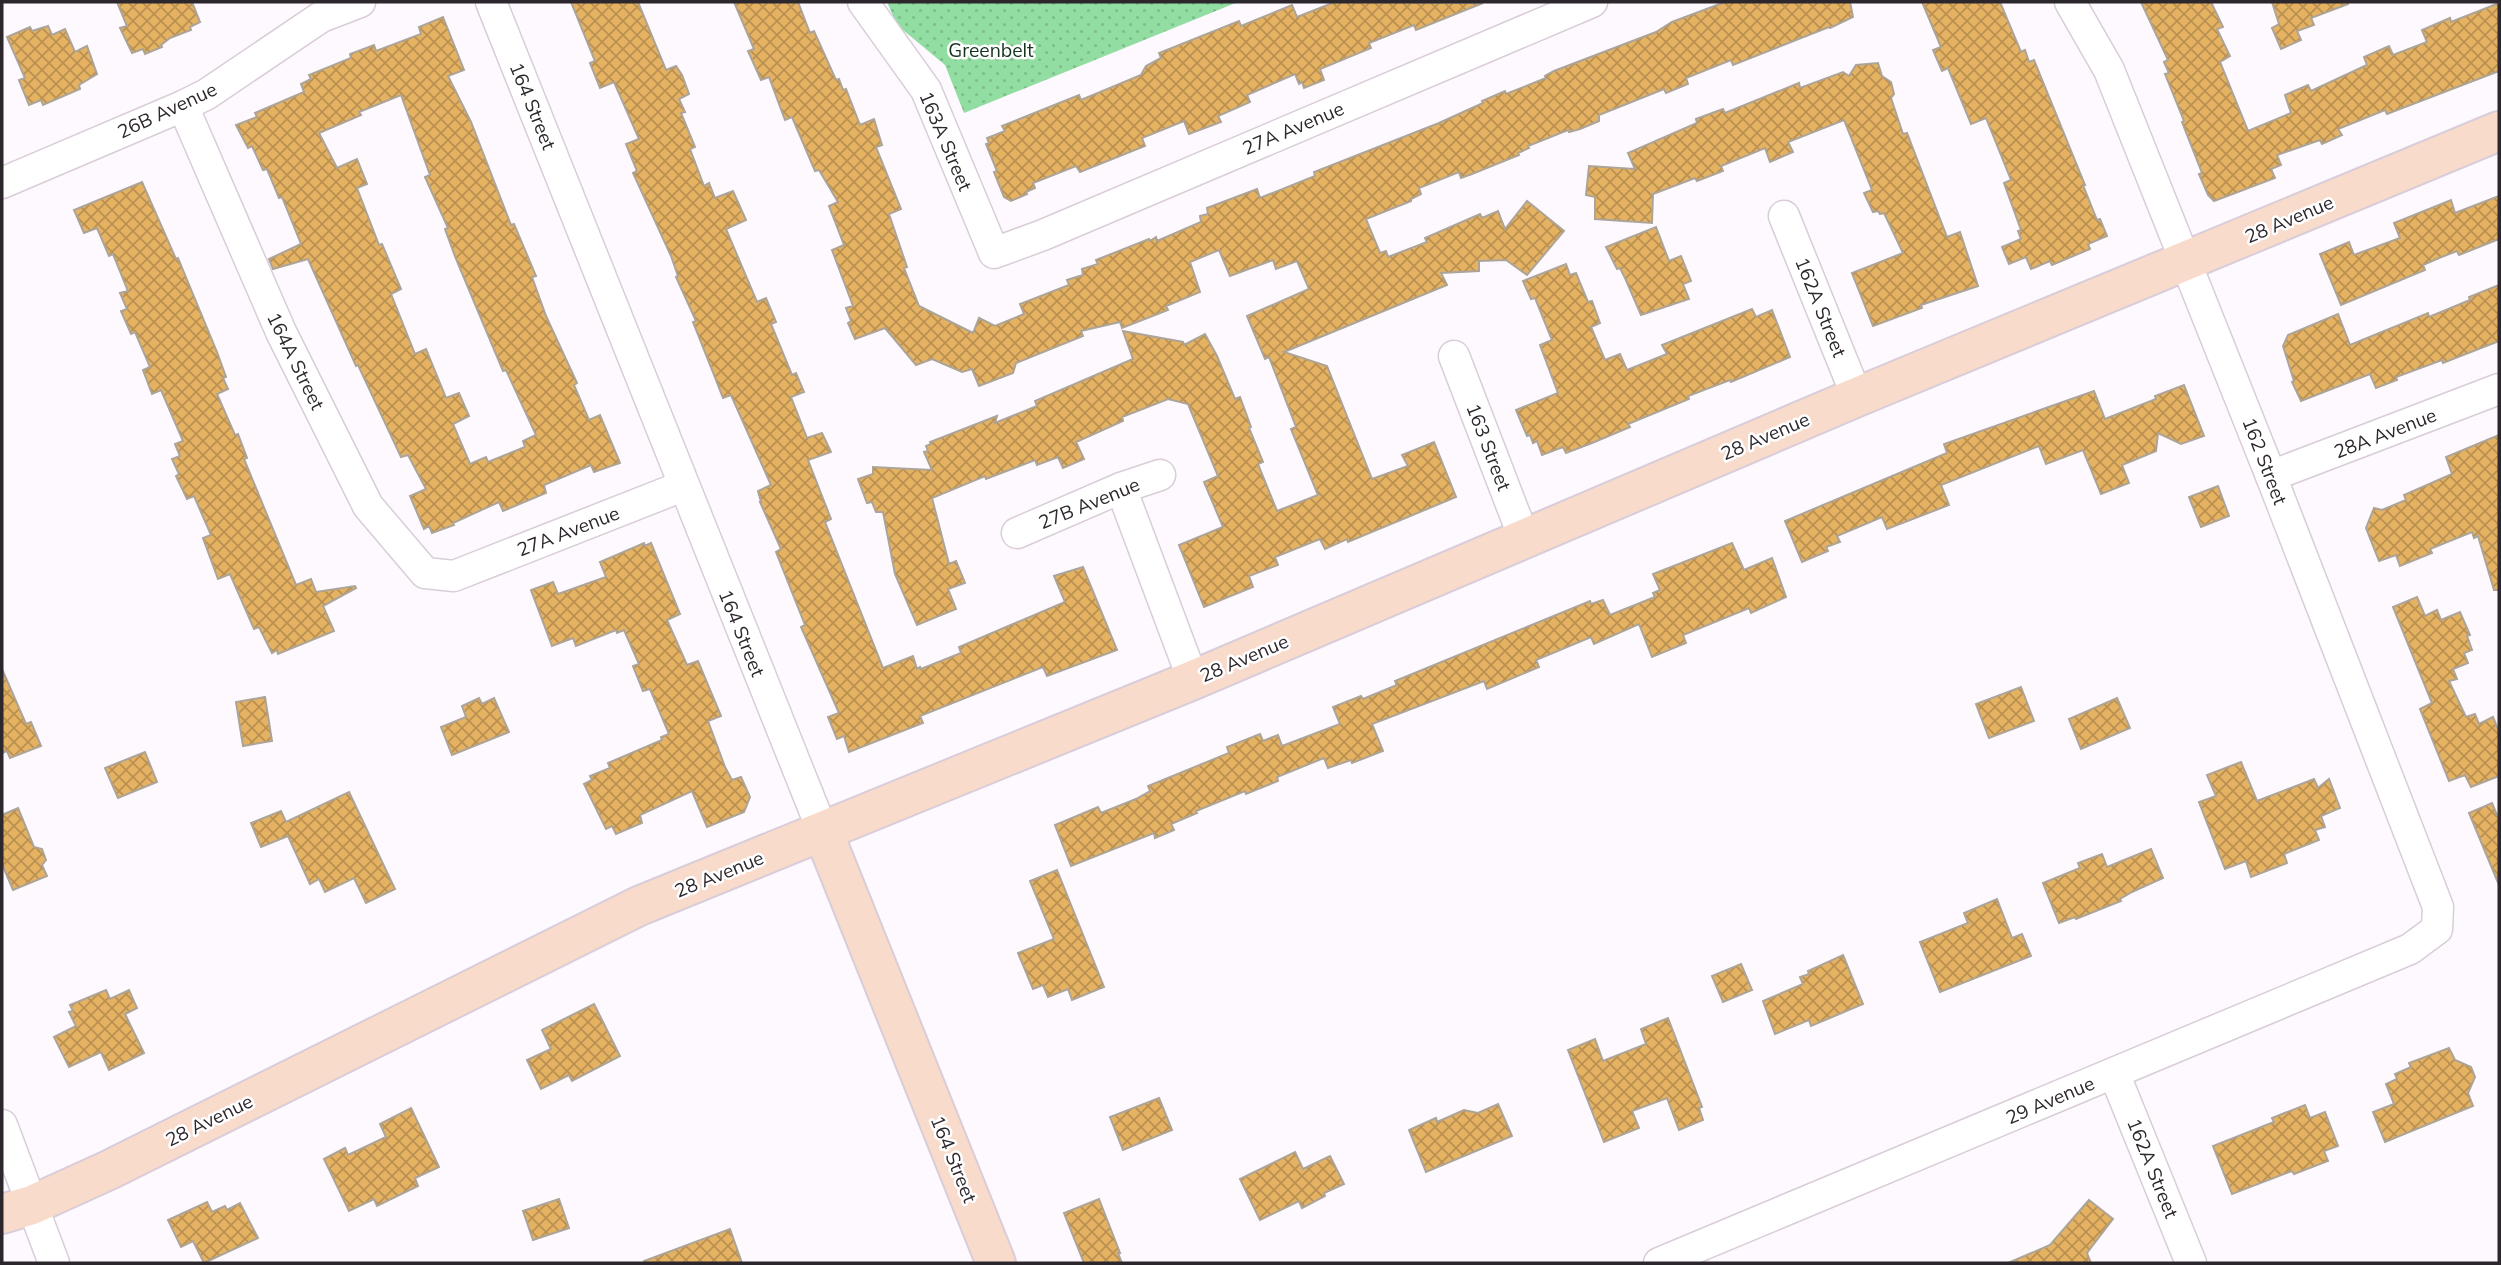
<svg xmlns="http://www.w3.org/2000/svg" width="2501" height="1265" viewBox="0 0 2501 1265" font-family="Mulish,sans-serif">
  <defs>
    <pattern id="park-dots" width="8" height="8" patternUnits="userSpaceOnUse" patternTransform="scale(1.75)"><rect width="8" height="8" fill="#92dda2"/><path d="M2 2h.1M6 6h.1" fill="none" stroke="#7ebe8c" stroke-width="1.8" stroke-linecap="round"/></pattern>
    <pattern id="building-cross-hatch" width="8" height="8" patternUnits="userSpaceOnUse" patternTransform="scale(1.75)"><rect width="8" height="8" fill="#e5b262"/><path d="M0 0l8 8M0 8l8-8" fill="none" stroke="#ba9151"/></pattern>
  </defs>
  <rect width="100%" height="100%" fill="#fef9fe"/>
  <polygon fill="url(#park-dots)" points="887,2 1238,2 964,113 945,65 897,25"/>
  <g fill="url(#building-cross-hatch)" stroke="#aca498" stroke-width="2" fill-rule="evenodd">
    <polygon points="117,2 192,2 200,22 190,27 191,30 170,38 161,45 162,47 145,54 143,49 132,53 120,28 127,26"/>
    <polygon points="571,2 638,2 666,70 676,66 682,75 689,94 679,99 685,112 681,113 695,147 690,149 704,186 709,183 715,198 733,191 746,220 726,229 757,302 766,298 776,322 771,324 792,375 796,373 804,392 791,397 807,438 822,433 831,452 808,460 831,519 825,522 883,668 913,656 917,669 920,667 921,669 961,653 959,647 1065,602 1054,576 1083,567 1117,650 1047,676 1043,667 920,716 923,723 849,752 844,736 837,739 828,717 839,713 801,627 805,625 776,552 781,549 760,502 761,502 758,491 771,485 731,395 723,398 714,375 693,322 696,321 676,277 678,276 671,256 633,173 637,171 626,144 639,139 614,82 600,88 590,63 595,61"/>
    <polygon points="734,2 798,2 810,33 814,31 836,80 839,79 843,90 846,89 860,125 874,119 882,145 876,147 901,209 889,214 907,267 904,268 919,306 973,333 979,318 995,326 1024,314 1020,304 1069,285 1067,280 1083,275 1082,269 1098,264 1096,260 1149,239 1150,241 1156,237 1157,241 1201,222 1200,216 1208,214 1207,208 1257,189 1260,198 1315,176 1314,172 1439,123 1483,103 1482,101 1505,91 1506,94 1546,78 1545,76 1554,71 1656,32 1672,22 1725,2 1850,2 1853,17 1830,28 1829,27 1733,65 1731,60 1686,78 1688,84 1666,93 1664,89 1599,115 1599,121 1580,129 1569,132 1568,130 1528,146 1529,148 1518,153 1519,155 1472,174 1461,178 1459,172 1419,188 1421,194 1411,199 1411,201 1366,219 1380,253 1386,251 1388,257 1427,242 1425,238 1480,214 1482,218 1498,211 1505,229 1527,201 1564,231 1527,275 1506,260 1479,261 1479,271 1441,273 1447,285 1284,352 1327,366 1372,479 1408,466 1402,455 1434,442 1456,497 1348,542 1347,539 1325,549 1320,539 1275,557 1278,565 1249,576 1253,587 1204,607 1179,545 1223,527 1204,482 1218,476 1188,404 1168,399 1122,417 1123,421 1076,442 1084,459 1063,468 1058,457 1037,465 1035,460 986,479 985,476 932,498 949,564 956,561 965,583 948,589 956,609 917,625 895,574 883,512 876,512 872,502 867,503 858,479 873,474 873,467 932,470 924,452 928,451 926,446 931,444 930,442 997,416 995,423 1037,406 1035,401 1133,359 1123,331 1183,342 1184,345 1205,334 1217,356 1235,399 1240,397 1251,427 1249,428 1263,462 1258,464 1277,511 1318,495 1291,429 1296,427 1269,357 1265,359 1247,316 1309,289 1297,261 1276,269 1273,260 1230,276 1219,250 1190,262 1200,292 1166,306 1168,310 1122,328 1120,322 1081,331 1083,336 1016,363 1013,373 979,386 972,369 962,372 932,359 916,365 885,328 855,339 848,323 851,321 846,308 853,306 832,250 844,245 829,206 838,202 819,170 815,171 792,117 785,120 769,77 761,80 748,51 754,49"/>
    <polygon points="1335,2 1483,3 1416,30 1414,25 1369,43 1371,48 1320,69 1324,80 1304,88 1302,82 1299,84 1295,74 1247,95 1250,102 1218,116 1221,122 1189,134 1184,121 1142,138 1145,146 1080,172 1076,166 1033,183 1035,188 1026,192 1027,194 1011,201 1004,197 994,172 997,171 986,144 989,143 987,138 1005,131 1002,126 1079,95 1081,100 1141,75 1146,66 1161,58 1159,53 1239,21 1241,26 1292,5 1297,17"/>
    <polygon points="1922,2 2000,2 2021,52 2025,50 2029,62 2034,60 2085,185 2083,185 2097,220 2100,219 2107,236 2088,244 2090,249 2052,265 2050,261 2031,269 2026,257 2009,264 2002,247 2021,239 2018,231 2021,230 2004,183 2011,180 1986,118 1971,124 1948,68 1942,71 1933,50 1941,47"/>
    <polygon points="2141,2 2211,2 2223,27 2217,29 2230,56 2220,62 2248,131 2291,113 2285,95 2308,85 2311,91 2367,65 2364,57 2389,46 2393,55 2427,42 2422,30 2450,18 2451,22 2499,3 2499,71 2387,114 2385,110 2338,129 2342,135 2322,144 2320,140 2277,155 2281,165 2271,169 2275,178 2214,201 2208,195 2199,174 2202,173 2182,122 2184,121 2165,74 2169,73 2164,62 2168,60"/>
    <polygon points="2272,2 2348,2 2348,4 2311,18 2314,25 2297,31 2301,40 2281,49 2272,28 2279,24"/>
    <path d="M443,17L464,70L448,76L471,122L511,225L514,224L536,276L532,277L546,316L577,383L574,385L589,420L600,415L620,463L594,472L591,465L544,485L546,493L503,511L499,502L453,523L454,525L432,533L429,526L424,529L410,496L426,489L408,455L401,457L358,365L356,366L308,259L273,269L269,259L301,244L282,197L279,198L267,169L263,170L252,146L248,148L236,125L257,117L255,113L304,92L301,84L311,79L309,75L351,58L350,54L374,45L376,51L421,34L419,27ZM401,95L430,175L425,177L448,228L445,229L456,259L503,371L506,370L536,435L523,441L525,447L488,462L486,457L470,464L453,424L469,416L459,393L446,398L426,349L415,354L391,294L401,289L382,244L379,245L357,188L367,184L357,159L337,168L319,133L361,115L359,112Z"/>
    <polygon points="48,26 52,35 65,29 75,52 87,46 97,74 79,85 80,89 43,105 41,100 29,105 19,80 25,78 7,37 30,27 32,31"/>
    <polygon points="1878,63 1882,76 1891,82 1894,94 1891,98 1903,134 1907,133 1947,237 1960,232 1978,286 1921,305 1922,308 1873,326 1852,273 1903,253 1884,213 1880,214 1878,211 1873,212 1864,193 1872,190 1844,120 1788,142 1793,152 1770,162 1765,148 1721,166 1723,171 1697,181 1695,178 1653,194 1652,223 1595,219 1595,197 1586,195 1589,166 1635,169 1628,153 1697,123 1696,119 1723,109 1725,113 1799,83 1800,88 1843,72 1849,76 1856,65"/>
    <polygon points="142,182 176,259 178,258 217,352 226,377 223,378 228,389 217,394 235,435 238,434 247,458 244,459 296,585 311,579 316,592 355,586 356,588 323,606 334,631 278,654 277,650 272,653 259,627 254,629 230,574 218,579 203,538 211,535 194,496 187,499 176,476 179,474 172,459 180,456 175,444 183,441 161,390 152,394 143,370 150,367 135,332 131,334 121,311 127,309 120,293 128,291 113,254 109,256 97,228 84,233 74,210"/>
    <polygon points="2499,196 2499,239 2459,255 2457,251 2439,258 2423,265 2425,270 2341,305 2320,254 2349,242 2354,255 2400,238 2394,223 2451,200 2455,213"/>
    <polygon points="1656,227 1669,261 1681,256 1691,281 1683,284 1689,299 1641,315 1625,278 1620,268 1617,269 1606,247"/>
    <polygon points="1566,264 1570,275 1576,273 1588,302 1592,301 1600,323 1591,327 1605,360 1620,354 1627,370 1667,354 1662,345 1752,309 1756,317 1772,310 1790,357 1731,382 1730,380 1688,396 1689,399 1628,424 1630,427 1592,443 1566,453 1563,447 1542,455 1537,441 1533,443 1530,435 1527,436 1516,410 1558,393 1540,345 1552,340 1535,298 1531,299 1523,281"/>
    <polygon points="2499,285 2499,341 2443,363 2442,360 2396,377 2397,380 2376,388 2370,374 2301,401 2292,382 2294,381 2283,346 2288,335 2338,314 2350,345 2428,313 2429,317 2470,300 2469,297"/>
    <polygon points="2184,385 2204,436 2181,444 2158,433 2156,451 2122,465 2129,483 2101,494 2083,450 2046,464 2039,446 1941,485 1949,505 1887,529 1882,517 1837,536 1840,542 1826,547 1828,551 1802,562 1785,521 1947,453 1944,444 2094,391 2105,419 2156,399 2155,396"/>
    <polygon points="2499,435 2499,590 2494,590 2478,536 2474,538 2472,532 2430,549 2432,553 2400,566 2396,555 2379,561 2366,528 2374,508 2382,510 2406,500 2404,495 2452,474 2446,457"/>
    <polygon points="2218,486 2229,516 2201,527 2189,497"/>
    <polygon points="644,543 645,546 651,543 680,614 667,620 687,665 698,661 721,716 708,721 725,767 732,780 741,777 750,797 744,812 707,827 692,791 640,815 642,823 616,834 612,826 606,829 584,784 592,780 590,776 610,768 608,763 662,740 661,737 669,734 650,689 643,691 633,666 639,664 624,630 617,633 616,630 576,646 573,638 552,646 531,590 553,582 558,594 606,577 600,562"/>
    <polygon points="1732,543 1744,570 1772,558 1786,597 1751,613 1749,608 1683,635 1686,643 1652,657 1639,624 1594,644 1591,637 1536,660 1539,667 1487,689 1484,681 1372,724 1383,751 1352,763 1351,760 1328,768 1324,758 1277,777 1278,781 1246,794 1245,791 1196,811 1197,813 1171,824 1174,830 1155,838 1154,833 1071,866 1055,825 1098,807 1101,813 1136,799 1150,791 1148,786 1229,753 1227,747 1260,734 1263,741 1278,735 1282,746 1340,724 1333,707 1361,696 1363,699 1397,685 1395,681 1590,601 1591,604 1603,600 1610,615 1655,597 1653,593 1660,590 1653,574"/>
    <polygon points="2417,597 2425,616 2437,610 2441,620 2460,612 2470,635 2467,636 2472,650 2464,653 2468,663 2453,669 2457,679 2449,681 2466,717 2475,714 2479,724 2493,717 2499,732 2499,776 2471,787 2465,775 2449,781 2420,709 2432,703 2393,607"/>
    <polygon points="2,669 26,724 31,722 41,746 10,758 7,751 2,753"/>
    <polygon points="2021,687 2034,721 1989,738 1976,704"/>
    <polygon points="265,697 272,741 243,746 236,702"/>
    <polygon points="479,698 482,704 494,698 509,732 452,755 441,727 466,717 462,706"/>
    <polygon points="2117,698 2130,728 2081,749 2069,719"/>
    <polygon points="145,752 157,782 118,798 105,768"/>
    <polygon points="2241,762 2257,801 2314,779 2318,788 2329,779 2340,808 2321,816 2325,827 2315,830 2319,840 2284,854 2287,863 2251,877 2246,861 2225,869 2199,802 2216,796 2207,775"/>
    <polygon points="349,792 395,889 366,903 354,878 325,892 319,879 310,884 288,836 261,847 251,823 281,811 286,822"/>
    <polygon points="2492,803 2499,820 2499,885 2469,813"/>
    <polygon points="18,808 34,847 42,849 46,860 42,865 47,876 13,890 2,864 2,815"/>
    <polygon points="2151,849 2163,878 2132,892 2120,899 2121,901 2076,919 2075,917 2059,923 2043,883 2080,868 2078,863 2102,854 2107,867"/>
    <polygon points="1057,870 1104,987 1072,1000 1068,989 1048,997 1043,985 1033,989 1018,953 1054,939 1030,881"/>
    <polygon points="1997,899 2012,938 2022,934 2031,956 1940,992 1920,942 1968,923 1964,913"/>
    <polygon points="1843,955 1863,1004 1811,1026 1809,1020 1775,1034 1763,1001 1803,984 1800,977 1809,974 1808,971"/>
    <polygon points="1741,964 1752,990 1723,1002 1712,976"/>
    <polygon points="106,990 110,999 129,990 137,1008 125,1014 144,1053 109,1070 101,1052 69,1067 54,1037 76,1026 69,1012 73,1011 70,1005"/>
    <polygon points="594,1004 620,1056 572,1081 569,1075 541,1089 527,1060 551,1049 542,1030"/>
    <polygon points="1668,1018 1702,1107 1699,1108 1703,1120 1679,1130 1667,1098 1632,1111 1639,1128 1604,1142 1568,1050 1595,1039 1603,1061 1646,1044 1641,1029"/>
    <polygon points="2449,1048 2455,1060 2471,1067 2475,1077 2468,1093 2473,1106 2385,1142 2373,1112 2394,1104 2386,1084 2397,1079 2395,1074 2411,1067 2409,1063"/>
    <polygon points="1159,1098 1172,1130 1123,1150 1110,1117"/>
    <polygon points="1498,1104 1512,1136 1426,1172 1409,1130 1436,1118 1437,1122 1464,1110 1478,1113"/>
    <polygon points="2305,1105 2310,1118 2325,1112 2338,1146 2324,1151 2328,1161 2294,1174 2292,1171 2232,1194 2213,1146 2274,1122 2272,1118"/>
    <polygon points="411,1108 439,1167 415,1178 418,1186 377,1206 374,1199 349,1211 324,1159 345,1148 348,1155 386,1137 380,1124"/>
    <polygon points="1295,1152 1303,1169 1330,1156 1344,1184 1324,1193 1325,1196 1302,1208 1299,1201 1260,1220 1240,1179"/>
    <polygon points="559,1199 569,1228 533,1240 523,1211"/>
    <polygon points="1099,1199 1120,1253 1118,1253 1122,1263 1084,1263 1064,1213"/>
    <polygon points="2089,1200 2113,1219 2087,1253 2091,1263 2008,1263 2050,1245"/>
    <polygon points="207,1202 212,1212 225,1206 227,1210 240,1203 258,1238 204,1263 193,1241 181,1247 168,1220"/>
    <polygon points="730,1229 742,1263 645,1263 644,1261"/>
  </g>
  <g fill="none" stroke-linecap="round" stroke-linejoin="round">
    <g stroke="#d8cdd8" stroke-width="33">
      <g id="street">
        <polyline points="491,2 823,832"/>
        <polyline points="863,2 926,90 994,253 1043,235 1592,2"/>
        <polyline points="183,106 281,332 368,506 425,573 454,576 683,486"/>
        <polyline points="2,183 183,106 207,94 321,17 360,2"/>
        <polyline points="1784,216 1857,397"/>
        <polyline points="1454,356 1524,538"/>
        <polyline points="2271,476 2499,389"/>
        <polyline points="1121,488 1193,680"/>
        <polyline points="1017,533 1121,488 1160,475"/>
        <polyline points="2114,1073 2191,1263"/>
        <polyline points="2,1125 54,1263"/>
        <polyline points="1659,1263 2410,949 2437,929 2438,907 2271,476 2109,70 2070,2"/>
      </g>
    </g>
    <g stroke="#d8cdd8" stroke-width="42">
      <g id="secondary">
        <polyline points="823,832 996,1263"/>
        <polyline points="2,1214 32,1205 109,1170 639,906 1193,680 1857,397 2499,131"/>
      </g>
    </g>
    <use href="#street" stroke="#fff" stroke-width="30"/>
    <use href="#secondary" stroke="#f9dbcb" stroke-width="38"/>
  </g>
  <g text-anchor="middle" stroke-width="5" stroke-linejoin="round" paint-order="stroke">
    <g font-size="19" fill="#13331c" stroke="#fff">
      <text x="991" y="57">Greenbelt</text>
    </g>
    <g font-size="19" fill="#2c272c" stroke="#fff">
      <text transform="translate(533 106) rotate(68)" y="7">164 Street</text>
      <text transform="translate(167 110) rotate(-25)" y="7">26B Avenue</text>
      <text transform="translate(1293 128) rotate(-23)" y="7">27A Avenue</text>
      <text transform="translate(946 141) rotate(67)" y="7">163A Street</text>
      <text transform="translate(2289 219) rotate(-23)" y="7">28 Avenue</text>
      <text transform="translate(1821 307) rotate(68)" y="7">162A Street</text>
      <text transform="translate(296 361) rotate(64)" y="7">164A Street</text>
      <text transform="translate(2385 433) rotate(-21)" y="7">28A Avenue</text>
      <text transform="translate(1765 436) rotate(-23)" y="7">28 Avenue</text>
      <text transform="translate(1489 447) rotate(69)" y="7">163 Street</text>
      <text transform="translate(2265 461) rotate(69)" y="7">162 Street</text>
      <text transform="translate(1089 503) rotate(-22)" y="7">27B Avenue</text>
      <text transform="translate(568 531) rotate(-21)" y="7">27A Avenue</text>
      <text transform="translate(742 633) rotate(68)" y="7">164 Street</text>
      <text transform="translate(1244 658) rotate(-23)" y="7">28 Avenue</text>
      <text transform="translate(719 874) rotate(-22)" y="7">28 Avenue</text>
      <text transform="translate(2050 1100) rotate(-23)" y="7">29 Avenue</text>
      <text transform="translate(209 1120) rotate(-26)" y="7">28 Avenue</text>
      <text transform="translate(954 1159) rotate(68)" y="7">164 Street</text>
      <text transform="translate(2153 1168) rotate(68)" y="7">162A Street</text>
    </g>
  </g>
  <rect width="2501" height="1265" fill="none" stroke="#2c272c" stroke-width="7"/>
</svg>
